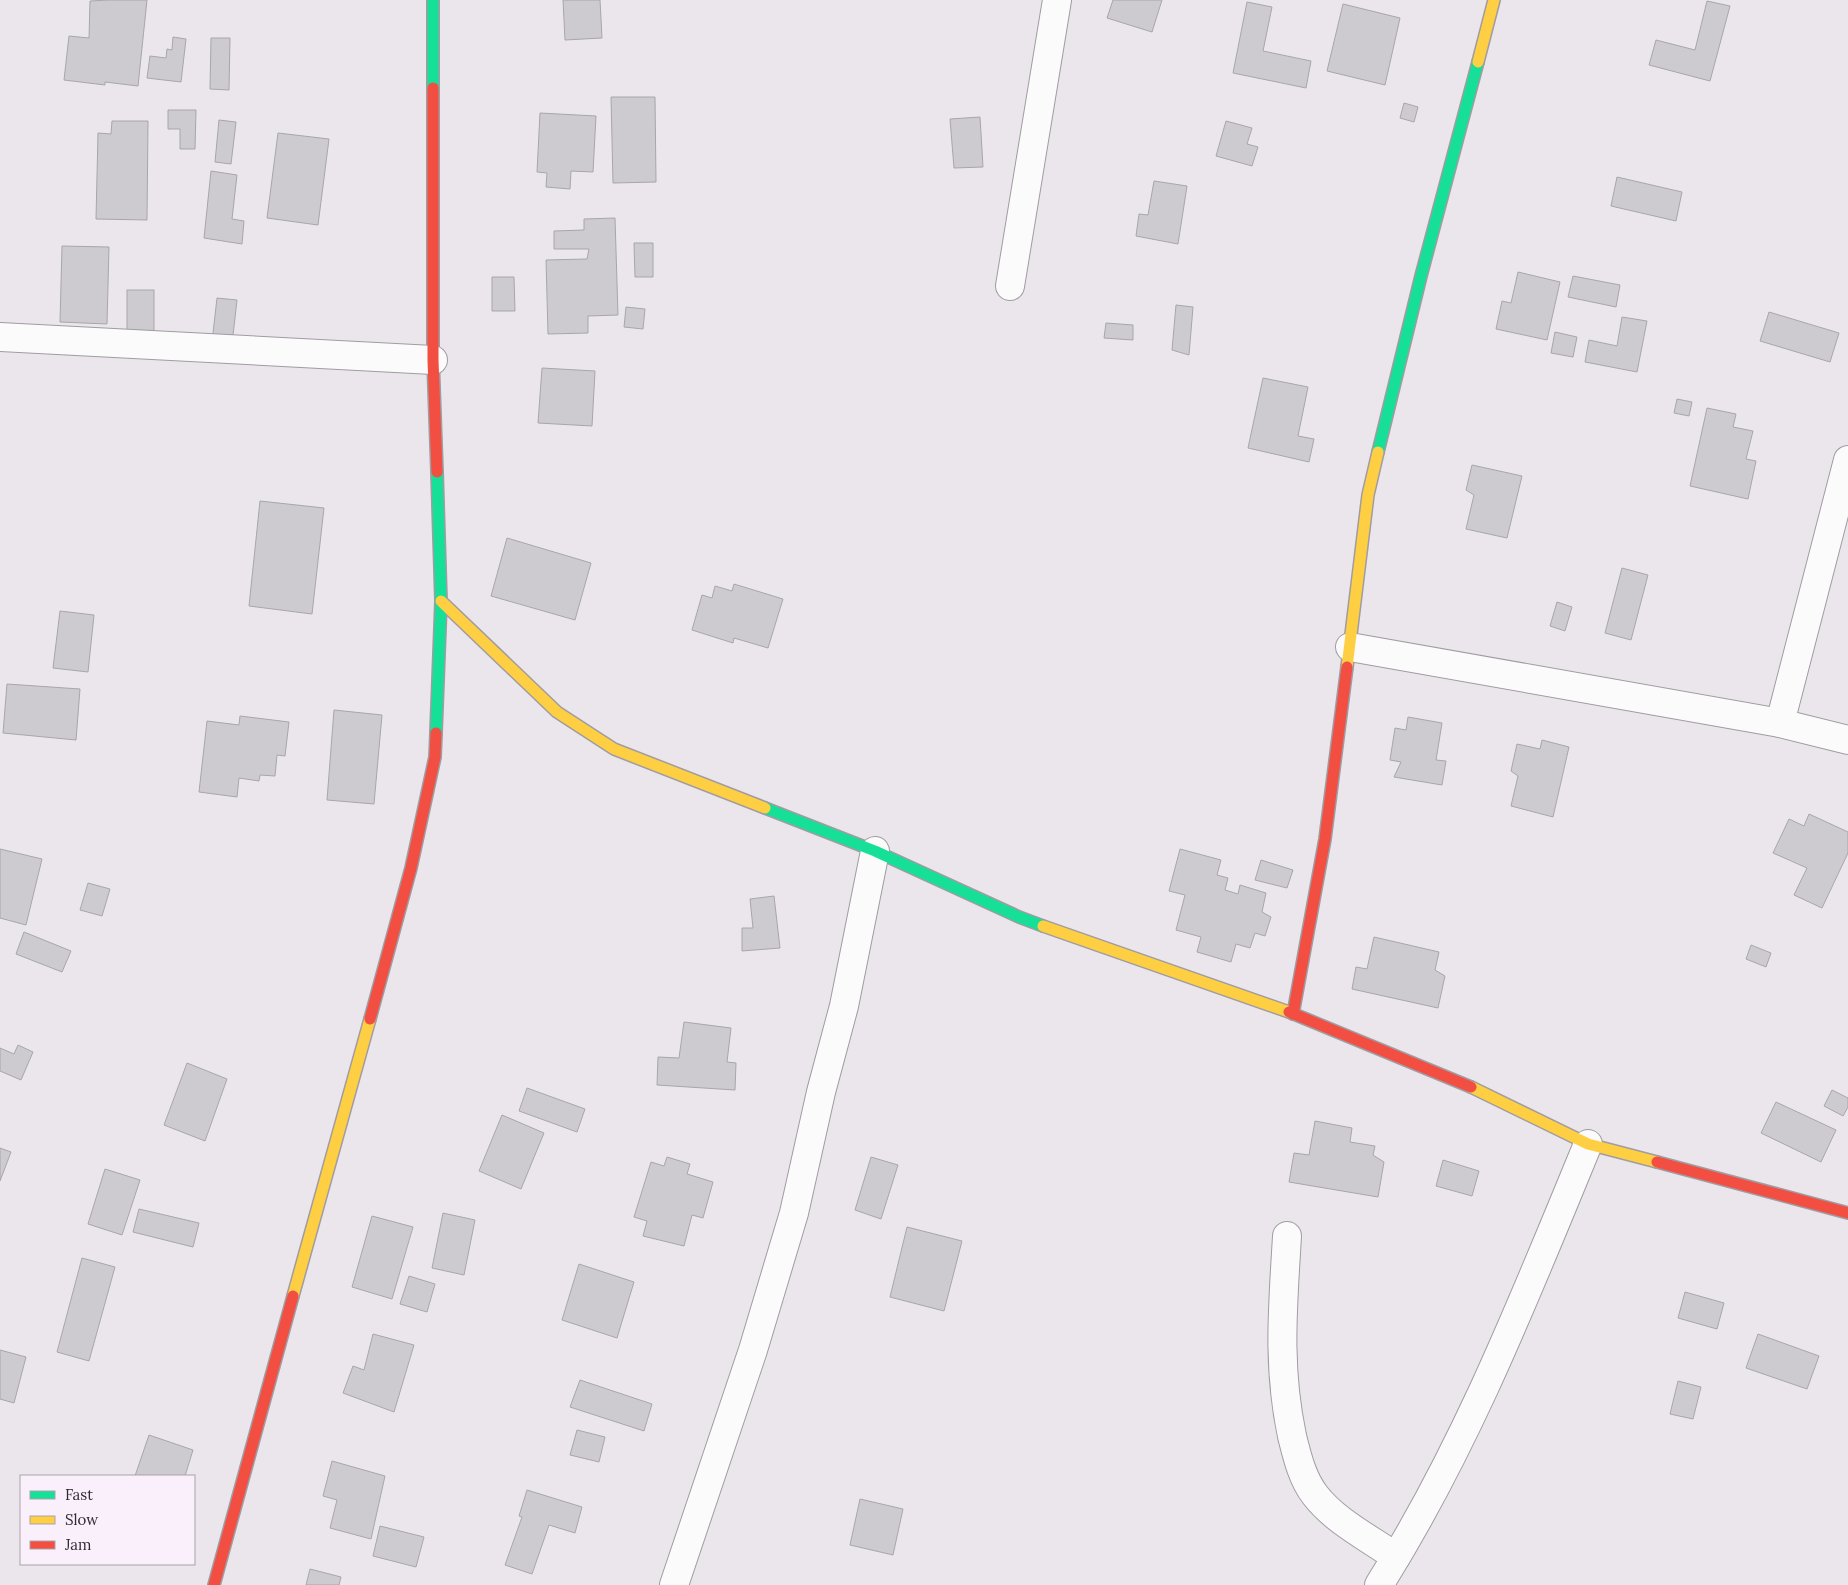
<svg xmlns="http://www.w3.org/2000/svg" width="1848" height="1585" viewBox="0 0 1848 1585" font-family="Lora,serif">
  <rect width="100%" height="100%" fill="#ebe6ec"/>
  <g fill="#cdcad0" stroke="#a8a6ab">
    <polygon points="108,0 147,0 138,86 105,82 105,85 64,80 69,36 89,38 90,1"/>
    <polygon points="563,0 600,0 602,38 565,40"/>
    <polygon points="1113,0 1162,0 1152,32 1107,18"/>
    <polygon points="1707,1 1730,6 1710,81 1649,65 1656,40 1695,50"/>
    <polygon points="1247,2 1272,7 1263,51 1311,61 1306,88 1233,73"/>
    <polygon points="1343,4 1400,18 1385,85 1327,71"/>
    <polygon points="173,37 186,39 181,82 147,78 150,56 166,58 167,49 172,50"/>
    <polygon points="211,38 230,38 229,90 210,89"/>
    <polygon points="611,97 655,97 656,182 613,183"/>
    <polygon points="1404,103 1418,107 1414,122 1400,118"/>
    <polygon points="168,110 196,110 195,149 180,149 180,129 168,129"/>
    <polygon points="540,113 596,116 593,172 571,171 570,189 546,187 547,173 537,172"/>
    <polygon points="980,117 983,167 954,168 950,119"/>
    <polygon points="219,120 236,122 231,164 215,162"/>
    <polygon points="112,121 148,121 147,220 96,219 98,133 111,134"/>
    <polygon points="1226,121 1252,128 1247,144 1258,147 1252,166 1216,156"/>
    <polygon points="278,133 329,139 318,225 267,218"/>
    <polygon points="211,171 237,175 232,219 244,221 242,244 204,238"/>
    <polygon points="1617,177 1682,192 1676,221 1611,206"/>
    <polygon points="1154,181 1187,186 1178,244 1136,236 1139,214 1148,215"/>
    <polygon points="615,218 618,315 588,316 588,333 548,334 546,260 587,259 589,249 554,249 554,231 584,230 584,219"/>
    <polygon points="634,243 653,243 653,277 635,277"/>
    <polygon points="62,246 109,247 107,324 60,322"/>
    <polygon points="1518,272 1560,282 1547,340 1496,329 1502,301 1511,303"/>
    <polygon points="1573,276 1620,285 1616,307 1568,297"/>
    <polygon points="492,277 514,277 515,311 492,311"/>
    <rect x="127" y="290" width="27" height="57"/>
    <polygon points="217,298 237,300 232,344 212,342"/>
    <polygon points="1176,305 1193,307 1189,355 1172,350"/>
    <polygon points="626,307 645,309 643,329 624,327"/>
    <polygon points="1769,312 1839,333 1830,362 1760,341"/>
    <polygon points="1622,317 1647,321 1637,372 1585,362 1589,340 1617,346"/>
    <polygon points="1106,323 1133,325 1133,340 1104,338"/>
    <polygon points="1555,332 1577,337 1573,357 1551,353"/>
    <polygon points="542,368 595,371 592,426 538,423"/>
    <polygon points="1263,378 1308,387 1298,436 1314,439 1309,462 1248,448"/>
    <polygon points="1677,399 1692,402 1689,416 1674,413"/>
    <polygon points="1707,408 1736,414 1733,427 1753,431 1746,459 1756,461 1748,499 1690,486"/>
    <polygon points="1472,465 1522,476 1507,538 1466,529 1474,495 1466,490"/>
    <polygon points="260,501 324,508 312,614 249,606"/>
    <polygon points="507,538 591,563 575,620 491,596"/>
    <polygon points="1622,568 1648,575 1631,640 1605,633"/>
    <polygon points="734,584 783,599 768,648 734,638 733,643 692,630 702,595 712,598 715,586 732,591"/>
    <polygon points="1557,602 1572,607 1565,631 1550,626"/>
    <polygon points="60,611 94,615 88,672 53,668"/>
    <polygon points="7,684 80,689 76,740 3,733"/>
    <polygon points="334,710 382,715 374,804 327,800"/>
    <polygon points="240,716 289,722 285,756 277,755 275,776 260,775 259,781 239,778 237,797 199,792 207,721 239,725"/>
    <polygon points="1408,717 1442,723 1436,760 1446,761 1442,785 1394,777 1401,762 1390,760 1395,728 1406,730"/>
    <polygon points="1542,740 1569,747 1553,817 1511,806 1518,776 1511,771 1517,744 1540,749"/>
    <polygon points="1809,814 1848,832 1848,853 1822,908 1794,895 1807,868 1773,853 1789,819 1804,826"/>
    <polygon points="0,849 42,859 26,925 0,918"/>
    <polygon points="1180,849 1221,860 1217,875 1228,878 1225,890 1238,894 1240,885 1266,893 1262,912 1271,917 1265,936 1255,933 1250,948 1236,944 1231,962 1197,952 1201,937 1176,930 1185,895 1169,891"/>
    <polygon points="1261,860 1293,870 1287,888 1255,880"/>
    <polygon points="88,883 110,889 102,916 80,910"/>
    <polygon points="774,896 780,948 742,951 742,928 753,928 750,899"/>
    <polygon points="24,932 71,951 62,972 16,954"/>
    <polygon points="1374,937 1439,952 1435,970 1445,976 1438,1008 1352,989 1356,967 1367,969"/>
    <polygon points="1751,945 1771,953 1766,967 1746,959"/>
    <polygon points="684,1022 731,1028 727,1062 736,1063 735,1090 657,1085 658,1057 679,1058"/>
    <polygon points="18,1045 33,1052 21,1080 0,1071 0,1048 14,1054"/>
    <polygon points="187,1063 227,1079 205,1141 164,1125"/>
    <polygon points="527,1088 585,1109 577,1132 519,1111"/>
    <polygon points="1832,1090 1848,1098 1848,1107 1843,1116 1824,1106"/>
    <polygon points="1776,1102 1836,1130 1821,1162 1761,1133"/>
    <polygon points="502,1115 544,1133 521,1189 479,1171"/>
    <polygon points="1315,1121 1352,1128 1350,1142 1375,1146 1373,1155 1384,1162 1378,1197 1289,1182 1294,1153 1309,1155"/>
    <polygon points="0,1148 11,1152 0,1181"/>
    <polygon points="667,1157 690,1164 687,1174 713,1182 703,1218 692,1215 684,1246 643,1236 647,1221 634,1217 651,1162 664,1166"/>
    <polygon points="871,1157 898,1165 881,1219 855,1210"/>
    <polygon points="1443,1160 1479,1171 1472,1196 1436,1186"/>
    <polygon points="105,1169 140,1180 122,1235 88,1224"/>
    <polygon points="139,1209 199,1223 193,1247 133,1232"/>
    <polygon points="443,1213 475,1220 464,1275 432,1268"/>
    <polygon points="372,1216 413,1227 392,1299 352,1287"/>
    <polygon points="907,1227 962,1241 944,1311 890,1297"/>
    <polygon points="82,1258 115,1267 89,1361 57,1352"/>
    <polygon points="579,1264 634,1282 617,1338 562,1320"/>
    <polygon points="409,1276 435,1284 427,1312 400,1304"/>
    <polygon points="1685,1292 1724,1303 1717,1329 1678,1318"/>
    <polygon points="373,1334 414,1345 394,1412 343,1393 353,1366 364,1370"/>
    <polygon points="1758,1334 1819,1356 1807,1389 1746,1368"/>
    <polygon points="0,1350 26,1357 14,1403 0,1399"/>
    <polygon points="580,1380 652,1404 644,1431 570,1407"/>
    <polygon points="1678,1381 1701,1387 1693,1419 1670,1414"/>
    <polygon points="577,1430 605,1437 599,1462 570,1455"/>
    <polygon points="149,1435 193,1450 185,1476 135,1476"/>
    <polygon points="332,1461 385,1476 371,1539 330,1528 337,1500 323,1496"/>
    <polygon points="527,1490 582,1507 575,1533 549,1525 532,1574 505,1565 522,1517 519,1516"/>
    <polygon points="860,1499 903,1509 893,1555 850,1545"/>
    <polygon points="380,1526 424,1537 416,1567 373,1556"/>
    <polygon points="310,1569 341,1577 339,1585 306,1585"/>
  </g>
  <g fill="none" stroke-linecap="round" stroke-linejoin="round">
    <g stroke="#a09ca1" stroke-width="30">
      <g id="street">
        <polyline points="1010,286 1057,0"/>
        <polyline points="0,337 433,360"/>
        <polyline points="1350,647 1780,723 1848,740"/>
        <polyline points="1780,723 1848,460"/>
        <path d="M1287,1236C1283,1306 1277,1365 1292,1436C1297,1456 1302,1478 1315,1495C1336,1522 1369,1538 1396,1557"/>
        <polyline points="674,1585 753,1350 794,1213 821,1092 844,1006 875,851"/>
        <path d="M1379,1585C1466,1447 1526,1294 1588,1144"/>
      </g>
    </g>
    <g stroke="#a09ca1" stroke-width="14">
      <g id="fast">
        <polyline points="433,0 433,88"/>
        <polyline points="1378,452 1421,276 1478,62"/>
        <polyline points="436,733 441,601 437,472"/>
        <polyline points="765,808 875,851 1019,917 1043,926"/>
      </g>
    </g>
    <g stroke="#a09ca1" stroke-width="14">
      <g id="slow">
        <polyline points="1478,62 1494,0"/>
        <polyline points="441,601 557,712 614,749 765,808"/>
        <polyline points="1347,667 1368,495 1378,452"/>
        <polyline points="1043,926 1289,1012"/>
        <polyline points="1471,1087 1588,1144 1657,1162"/>
        <polyline points="293,1296 370,1019"/>
      </g>
    </g>
    <g stroke="#a09ca1" stroke-width="14">
      <g id="jam">
        <polyline points="433,88 433,360 437,472"/>
        <polyline points="1289,1012 1471,1087"/>
        <polyline points="1293,1014 1325,839 1347,667"/>
        <polyline points="370,1019 411,868 435,757 436,733"/>
        <polyline points="1657,1162 1848,1213"/>
        <polyline points="214,1585 293,1296"/>
      </g>
    </g>
    <use href="#street" stroke="#fcfbfc" stroke-width="28"/>
    <use href="#fast" stroke="#16e098" stroke-width="11"/>
    <use href="#slow" stroke="#ffcf43" stroke-width="11"/>
    <use href="#jam" stroke="#f24e42" stroke-width="11"/>
  </g>
  <rect x="20" y="1475" width="175" height="90" fill="#faf0fc" stroke="#a9a1aa"/>
  <rect x="30" y="1491" width="25" height="8" fill="#16e098" stroke="#a9a1aa"/>
  <text x="65" y="1500" font-size="15" fill="#2f2b30">Fast</text>
  <rect x="30" y="1516" width="25" height="8" fill="#ffcf43" stroke="#a9a1aa"/>
  <text x="65" y="1525" font-size="15" fill="#2f2b30">Slow</text>
  <rect x="30" y="1541" width="25" height="8" fill="#f24e42" stroke="#a9a1aa"/>
  <text x="65" y="1550" font-size="15" fill="#2f2b30">Jam</text>
</svg>
